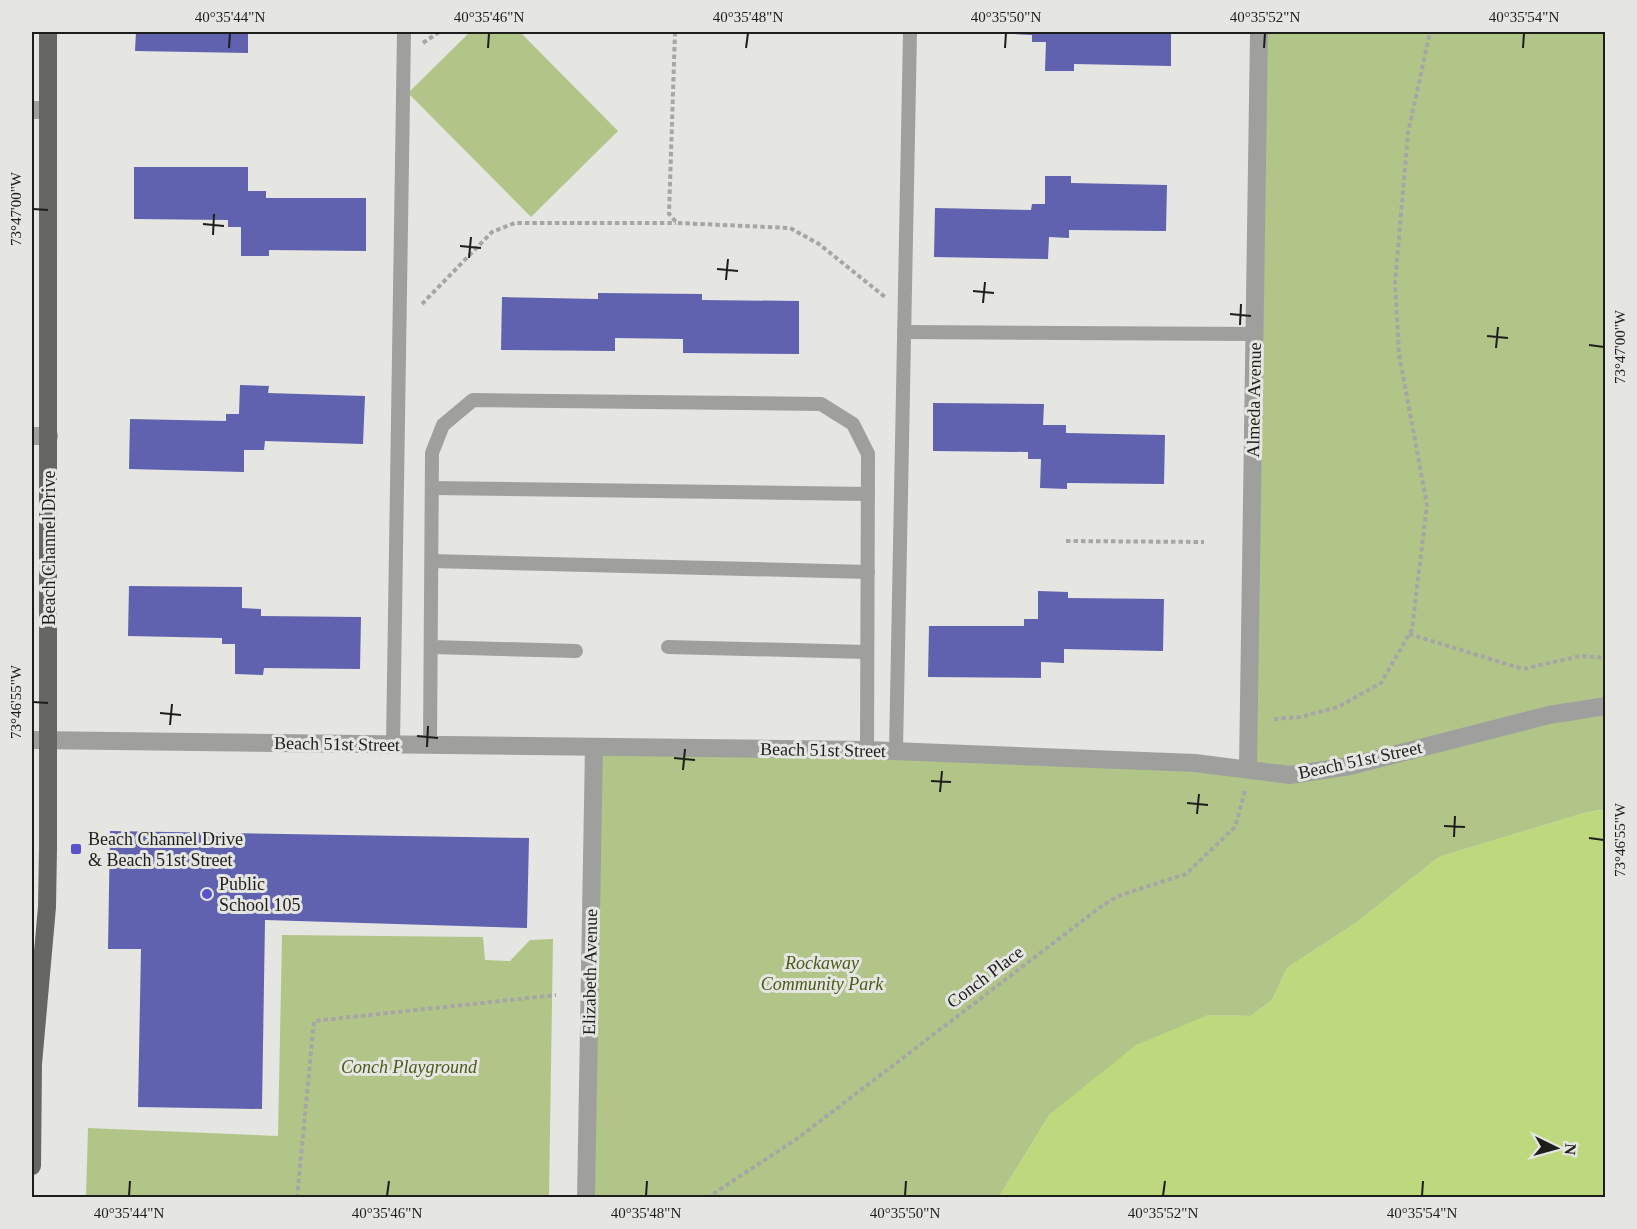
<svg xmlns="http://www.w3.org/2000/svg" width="1637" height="1229" viewBox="0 0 1637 1229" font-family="'Times New Roman',serif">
  <rect width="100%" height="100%" fill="#e5e6e2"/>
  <g fill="#b2c588">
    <polygon points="470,32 520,32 618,131 531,217 408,93"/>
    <polygon points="1259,32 1605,32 1605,809 1584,813 1439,857 1357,922 1287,968 1272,1000 1251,1016 1208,1015 1050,1114 999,1197 586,1198 594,747 1248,768"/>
    <polygon points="282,935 483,937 485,960 510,961 530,940 553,939 549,1197 86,1197 88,1128 278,1136"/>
  </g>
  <polygon fill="#bdd87d" points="1605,809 1605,1197 999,1197 1050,1114 1136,1045 1208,1015 1251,1016 1272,1000 1287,968 1357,922 1439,857 1584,813"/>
  <g fill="#6061af">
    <polygon points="136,32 248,32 248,53 135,51"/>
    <polygon points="974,32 1171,32 1171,66 1074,64 1074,71 1045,71 1046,42 1032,42 1032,35"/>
    <polygon points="134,167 248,167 248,191 266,191 266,198 366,198 366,251 269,250 269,256 241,256 241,227 228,227 228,220 134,219"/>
    <polygon points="1045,176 1071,176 1071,183 1167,185 1166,231 1069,230 1069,238 1049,237 1048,259 934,257 935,208 1031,210 1032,204 1045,204"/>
    <polygon points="598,293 702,294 702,300 799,301 799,354 683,353 683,339 615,338 615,351 501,350 502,297 598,299"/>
    <polygon points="240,385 269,386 268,393 365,396 363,444 265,441 264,450 244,450 244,472 129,469 130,419 226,421 226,414 239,414"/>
    <polygon points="933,403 1044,404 1043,425 1066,425 1066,433 1165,435 1164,484 1067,483 1067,489 1040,488 1041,459 1028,459 1028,452 933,451"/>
    <polygon points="129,586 242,587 242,608 261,609 261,616 361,617 360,669 264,668 263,675 235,674 235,644 222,644 222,638 128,636"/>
    <polygon points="1038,591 1068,592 1068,598 1164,599 1163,651 1064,649 1064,663 1041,662 1041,678 928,677 929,626 1024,626 1024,619 1038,619"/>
    <polygon points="110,831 529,838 527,928 265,920 262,1109 138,1107 141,949 108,949"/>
  </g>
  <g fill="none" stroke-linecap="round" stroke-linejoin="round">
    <g stroke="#a6a7a4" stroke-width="4" stroke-dasharray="4.5 3" stroke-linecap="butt">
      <polyline points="675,32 669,214 677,223 790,228 819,244 885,297"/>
      <polyline points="423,43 439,32"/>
      <polyline points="422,304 492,232 515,223 676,223"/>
      <polyline points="1066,541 1204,542"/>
      <polyline points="1409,634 1523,669 1580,656 1606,658"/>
      <polyline points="1274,719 1300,717 1338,707 1381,683 1412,629 1427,505 1399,354 1395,283 1408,133 1430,32"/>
      <polyline points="297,1198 314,1021 556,995"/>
      <polyline points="707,1198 798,1138 1103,905 1121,895 1186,874 1235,827 1245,791"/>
    </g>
    <g stroke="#9fa09e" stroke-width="14">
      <polyline points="904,332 1255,334"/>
      <polyline points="432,488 868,494"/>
      <polyline points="432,561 868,572"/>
      <polyline points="431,647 576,651"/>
      <polyline points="668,647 867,652"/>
      <polyline points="393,744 404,32"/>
      <polyline points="430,745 432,453 443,425 473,400 821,404 853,424 868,454 867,750"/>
      <polyline points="896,751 910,32"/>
    </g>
    <g stroke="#9fa09e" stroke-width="18">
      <polyline points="32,110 48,110"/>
      <polyline points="32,436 49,436"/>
      <polyline points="32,740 867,750 1195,763 1290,775 1350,766 1549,715 1606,706"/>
      <polyline points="1248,768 1259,32"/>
      <polyline points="586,1198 594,747"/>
    </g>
    <polyline stroke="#666764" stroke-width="18" points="32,1166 33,1064 47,907 48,848 48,32"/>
  </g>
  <path fill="none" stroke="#1d1d1c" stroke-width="2" d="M229,48L230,33M488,48L489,33M746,48L748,33M1005,48L1006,33M1264,48L1265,33M1523,48L1524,33M33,209L48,210M203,224L224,226M213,235L214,214M460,246L481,248M469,258L471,237M717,269L738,271M726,280L728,259M973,291L994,293M983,303L985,282M1230,314L1251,316M1240,325L1241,304M1487,336L1508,338M1589,345L1604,347M1496,348L1498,327M33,702L48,703M160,713L181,715M170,725L172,704M417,736L438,738M427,747L428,726M674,758L695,760M683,770L685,749M931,781L951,782M940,792L942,771M1187,803L1208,805M1197,814L1199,794M1444,826L1465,827M1454,837L1455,816M1589,838L1604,840M129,1196L130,1181M387,1196L389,1181M646,1196L647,1181M905,1196L906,1181M1163,1196L1165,1181M1422,1196L1423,1181"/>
  <g fill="#5952ca" stroke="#e5e6e2" stroke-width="2">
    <rect x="70" y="843" width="12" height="12" rx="3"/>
    <circle cx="207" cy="894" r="6"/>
  </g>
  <g text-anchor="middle" stroke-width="6" stroke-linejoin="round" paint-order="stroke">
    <g font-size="18" fill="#1d1d1c" stroke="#e5e6e2">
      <text transform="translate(1254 400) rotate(-89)" y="6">Almeda Avenue</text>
      <text transform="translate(49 548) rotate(-90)" y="6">Beach Channel Drive</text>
      <text transform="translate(337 744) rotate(1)" y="6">Beach 51st Street</text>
      <text transform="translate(823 750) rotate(1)" y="6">Beach 51st Street</text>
      <text transform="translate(1360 760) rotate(-12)" y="6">Beach 51st Street</text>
      <text transform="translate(590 972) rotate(-89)" y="6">Elizabeth Avenue</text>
      <text transform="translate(985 977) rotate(-37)" y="6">Conch Place</text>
    </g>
    <g font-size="18" fill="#1d1d1c" stroke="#e5e6e2" text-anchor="start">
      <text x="88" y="845">Beach Channel Drive<tspan x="88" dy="21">&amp; Beach 51st Street</tspan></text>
      <text x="219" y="890">Public<tspan x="219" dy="21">School 105</tspan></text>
    </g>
    <g font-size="18" font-style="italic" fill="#4a5a1a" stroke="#e5e6e2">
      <text x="822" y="969">Rockaway<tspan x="822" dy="21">Community Park</tspan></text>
      <text x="409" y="1073">Conch Playground</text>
    </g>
  </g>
  <rect width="1637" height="1229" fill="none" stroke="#e5e6e2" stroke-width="66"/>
  <g transform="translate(1556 1148) rotate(95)" stroke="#e5e6e2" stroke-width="4.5" paint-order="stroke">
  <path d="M0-4.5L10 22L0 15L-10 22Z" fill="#1d1d1c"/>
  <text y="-9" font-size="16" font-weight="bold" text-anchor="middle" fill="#1d1d1c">N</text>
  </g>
  <rect x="33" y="33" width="1571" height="1163" fill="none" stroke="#1d1d1c" stroke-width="2"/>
  <g font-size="15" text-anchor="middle" fill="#1d1d1c">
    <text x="230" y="22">40°35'44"N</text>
    <text x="489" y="22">40°35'46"N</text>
    <text x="748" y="22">40°35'48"N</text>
    <text x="1006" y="22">40°35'50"N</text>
    <text x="1265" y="22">40°35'52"N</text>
    <text x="1524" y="22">40°35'54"N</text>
    <text transform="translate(16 209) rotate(-90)" y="5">73°47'00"W</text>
    <text transform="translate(1620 347) rotate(-90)" y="5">73°47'00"W</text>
    <text transform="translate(16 702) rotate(-90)" y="5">73°46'55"W</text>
    <text transform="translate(1620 840) rotate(-90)" y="5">73°46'55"W</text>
    <text x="129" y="1218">40°35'44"N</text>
    <text x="387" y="1218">40°35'46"N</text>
    <text x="646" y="1218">40°35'48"N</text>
    <text x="905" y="1218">40°35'50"N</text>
    <text x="1163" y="1218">40°35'52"N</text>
    <text x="1422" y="1218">40°35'54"N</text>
  </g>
</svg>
